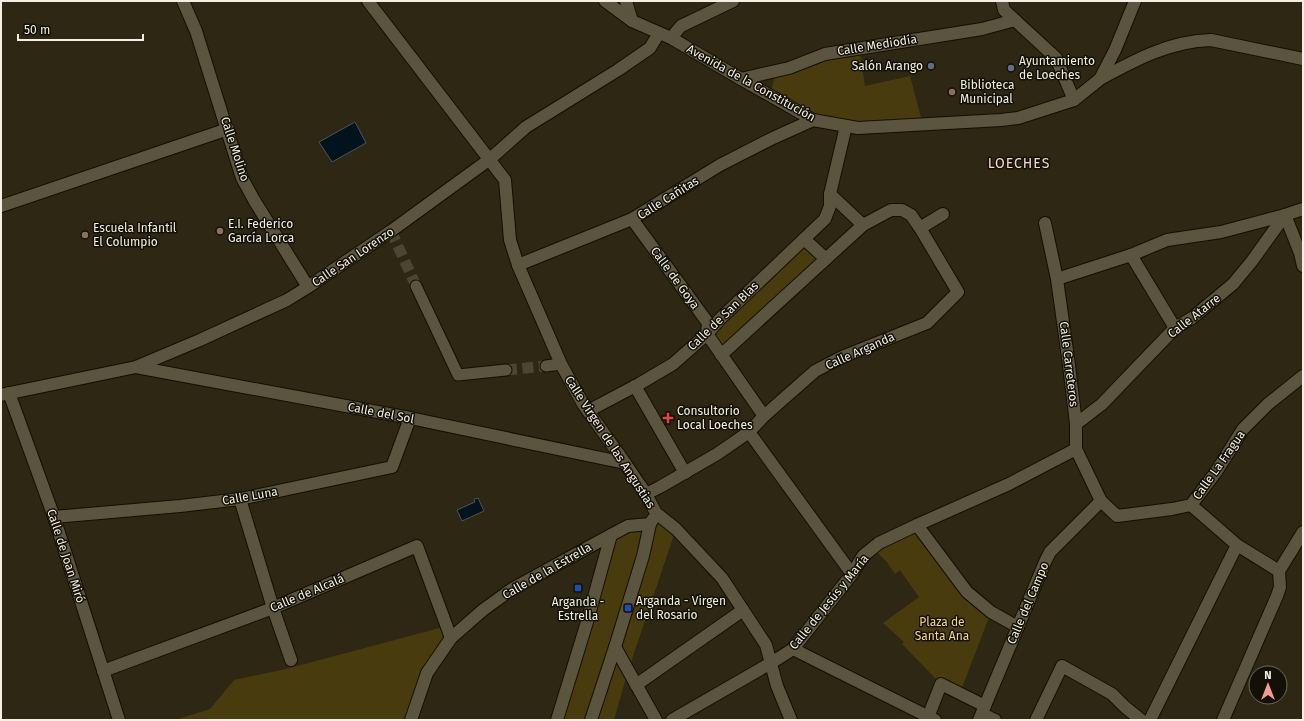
<svg xmlns="http://www.w3.org/2000/svg" width="1304" height="721" viewBox="0 0 1304 721" font-family="'Fira Sans',sans-serif">
  <rect width="100%" height="100%" fill="#2d2713"/>
  <g fill="#483c0e">
    <polygon points="859,48 865,86 910,76 923,125 833,124 770,96 776,71"/>
    <polygon points="804,239 826,259 721,355 707,334"/>
    <polygon points="656,513 676,529 628,671 614,720 556,720 611,535 650,524"/>
    <polygon points="917,525 991,612 960,693 941,684 902,644 904,642 883,623 919,597 900,570 895,574 887,562 873,548"/>
    <polygon points="447,626 451,638 427,673 412,720 175,720 210,709 234,680 286,669"/>
  </g>
  <g fill="#01131c" stroke="#4a5557">
    <polygon points="355,122 366,143 332,162 319,142"/>
    <polygon points="478,498 484,511 462,521 457,510 475,502 474,499"/>
  </g>
  <g fill="none" stroke-linecap="round" stroke-linejoin="round">
    <g stroke="#4b4532" stroke-width="11" stroke-dasharray="11 5.5" stroke-linecap="butt">
      <polyline points="391,231 416,286"/>
      <polyline points="506,370 546,366"/>
    </g>
    <g stroke="#150f00" stroke-width="13">
      <g id="pedestrian">
        <polyline points="416,286 458,375 506,370"/>
        <polyline points="546,366 561,364"/>
      </g>
    </g>
    <g stroke="#150f00" stroke-width="14">
      <g id="minor">
        <polyline points="183,1 196,31 242,178 254,200 308,287"/>
        <polyline points="368,1 505,180 510,240 518,265 561,364 583,404 625,463 646,494 656,513 676,529 722,578 766,645 777,686 791,720"/>
        <polyline points="626,1 632,21"/>
        <polyline points="1002,1 1004,10 1056,58 1074,100"/>
        <polyline points="671,38 681,26 733,1"/>
        <polyline points="741,79 789,68 825,54 982,29 1015,20"/>
        <path d="M1100,79C1135,60 1170,41 1211,40L1303,59"/>
        <polyline points="1,206 228,129"/>
        <polyline points="1285,215 1300,253 1303,266"/>
        <polyline points="632,219 708,323 707,334 764,416"/>
        <polyline points="1045,223 1057,279 1069,365 1076,424 1076,449 1101,501 1117,516 1172,509 1191,505 1216,472 1243,429 1268,404 1303,376"/>
        <polyline points="920,228 943,214"/>
        <polyline points="804,239 826,259"/>
        <polyline points="1131,255 1175,328"/>
        <polyline points="518,265 632,219 720,165 773,138 813,120"/>
        <polyline points="1057,279 1131,255 1167,240 1221,232 1285,215 1303,209"/>
        <polyline points="721,355 863,225 830,194"/>
        <polyline points="136,367 410,418 625,463"/>
        <polyline points="635,386 685,473"/>
        <polyline points="9,393 54,517 119,720"/>
        <polyline points="1,395 136,367 200,340 287,300 308,287 391,231 490,159 526,127 618,70 650,48 659,33"/>
        <polyline points="588,411 639,384 673,364 707,334 720,319 825,219 830,206 830,194 846,126"/>
        <polyline points="1076,424 1102,404 1175,328 1192,318 1233,284 1252,261 1285,215"/>
        <polyline points="749,432 852,574"/>
        <polyline points="646,494 660,487 717,454 749,432 764,416 815,371 842,357 927,323 958,292 920,228 911,215 902,210 891,210 863,225"/>
        <polyline points="240,499 273,608 291,660"/>
        <polyline points="1191,505 1237,545 1279,571"/>
        <polyline points="54,517 180,506 240,499 392,467 410,418"/>
        <polyline points="917,525 967,592 991,612 1018,627"/>
        <polyline points="615,647 656,720"/>
        <polyline points="793,649 935,720"/>
        <polyline points="103,671 273,608 417,546 451,638"/>
        <polyline points="636,685 743,610"/>
        <polyline points="982,714 995,720"/>
        <polyline points="411,720 427,673 451,638 483,610 512,589 611,535 628,526 650,524"/>
        <polyline points="557,720 587,622 611,535"/>
        <polyline points="591,720 615,647 643,556 650,524 653,519"/>
        <polyline points="672,720 771,663 793,649 852,574 863,556 879,543 917,525 1009,484 1076,449"/>
        <polyline points="927,720 941,684 985,706"/>
        <polyline points="979,720 1045,562 1050,552 1101,501"/>
        <polyline points="1036,720 1062,666 1112,694 1125,707 1141,720"/>
        <polyline points="1150,720 1237,545"/>
        <polyline points="1223,720 1277,596 1280,587 1279,571 1303,532"/>
      </g>
    </g>
    <g stroke="#150f00" stroke-width="14">
      <polyline id="tertiary" points="605,1 632,21 671,38 741,79 813,120 858,128 1001,120 1018,118 1074,100 1100,79 1115,50 1135,1"/>
    </g>
    <use href="#pedestrian" stroke="#5b543e" stroke-width="11"/>
    <use href="#minor" stroke="#5b543e" stroke-width="12"/>
    <use href="#tertiary" stroke="#5b543e" stroke-width="12"/>
  </g>
  <g fill="#5c6f8a" stroke="#121007" stroke-width="1.5">
    <circle cx="931" cy="66" r="4"/>
    <circle cx="1011" cy="68" r="4"/>
  </g>
  <g fill="#8d6e63" stroke="#121007" stroke-width="1.5">
    <circle cx="952" cy="92" r="4"/>
    <circle cx="220" cy="231" r="4"/>
    <circle cx="85" cy="235" r="4"/>
  </g>
  <path fill="#e0444e" stroke="#121007" stroke-width="1.5" d="M666 412h4v4h4v4h-4v4h-4v-4h-4v-4h4z"/>
  <g fill="#1a4fb4" stroke="#121007" stroke-width="1.5">
    <rect x="574" y="584" width="8" height="8" rx="2"/>
    <rect x="624" y="604" width="8" height="8" rx="2"/>
  </g>
  <g text-anchor="middle" stroke-width="3" stroke-linejoin="round" paint-order="stroke">
    <g font-size="12" fill="#f3efe2" stroke="#121007">
      <text transform="translate(877 45) rotate(-9)" y="4">Calle Mediodía</text>
      <text transform="translate(751 83) rotate(29)" y="4">Avenida de la Constitución</text>
      <text transform="translate(235 149) rotate(72)" y="4">Calle Molino</text>
      <text transform="translate(668 198) rotate(-32)" y="4">Calle Cañitas</text>
      <text transform="translate(353 257) rotate(-34)" y="4">Calle San Lorenzo</text>
      <text transform="translate(675 278) rotate(54)" y="4">Calle de Goya</text>
      <text transform="translate(723 316) rotate(-44)" y="4">Calle de San Blas</text>
      <text transform="translate(1194 316) rotate(-38)" y="4">Calle Atarre</text>
      <text transform="translate(860 351) rotate(-24)" y="4">Calle Arganda</text>
      <text transform="translate(1069 364) rotate(83)" y="4">Calle Carreteros</text>
      <text transform="translate(381 413) rotate(11)" y="4">Calle del Sol</text>
      <text transform="translate(610 442) rotate(57)" y="4">Calle Virgen de las Angustias</text>
      <text transform="translate(1219 465) rotate(-55)" y="4">Calle La Fragua</text>
      <text transform="translate(250 496) rotate(-10)" y="4">Calle Luna</text>
      <text transform="translate(66 556) rotate(72)" y="4">Calle de Joan Miró</text>
      <text transform="translate(547 571) rotate(-30)" y="4">Calle de la Estrella</text>
      <text transform="translate(307 593) rotate(-23)" y="4">Calle de Alcalá</text>
      <text transform="translate(829 602) rotate(-51)" y="4">Calle de Jesús y María</text>
      <text transform="translate(1028 603) rotate(-67)" y="4">Calle del Campo</text>
    </g>
    <g font-size="12" fill="#f3efe2" stroke="#121007" text-anchor="start">
      <text x="1019" y="65">Ayuntamiento<tspan x="1019" dy="14">de Loeches</tspan></text>
      <text x="923" y="70" text-anchor="end">Salón Arango</text>
      <text x="960" y="89">Biblioteca<tspan x="960" dy="14">Municipal</tspan></text>
      <text x="228" y="228">E.I. Federico<tspan x="228" dy="14">García Lorca</tspan></text>
      <text x="93" y="232">Escuela Infantil<tspan x="93" dy="14">El Columpio</tspan></text>
      <text x="677" y="415">Consultorio<tspan x="677" dy="14">Local Loeches</tspan></text>
      <text x="636" y="605">Arganda - Virgen<tspan x="636" dy="14">del Rosario</tspan></text>
      <text x="578" y="606" text-anchor="middle">Arganda -<tspan x="578" dy="14">Estrella</tspan></text>
    </g>
    <g font-size="12" fill="#f3d882" stroke="#121007">
      <text x="942" y="626">Plaza de<tspan x="942" dy="14">Santa Ana</tspan></text>
    </g>
    <g font-size="14" letter-spacing="1" fill="#f8d5d0" stroke="#121007">
      <text x="1019" y="168">LOECHES</text>
    </g>
  </g>
  <rect width="1304" height="721" fill="none" stroke="#f3efe2" stroke-width="4"/>
  <g transform="translate(1268 685)"><circle r="19" fill="#121007" stroke="#6c695f"/>
  <path d="M0-3L7 15L0 10L-7 15Z" fill="#f59c91"/>
  <text y="-6" font-size="11" font-weight="bold" text-anchor="middle" fill="#f3efe2">N</text>
  </g>
  <path d="M18 34v6h125v-6" fill="none" stroke="#f3efe2" stroke-width="2"/>
  <text x="24" y="34" font-size="12" fill="#f3efe2" stroke="#121007" stroke-width="3" paint-order="stroke">50 m</text>
</svg>
